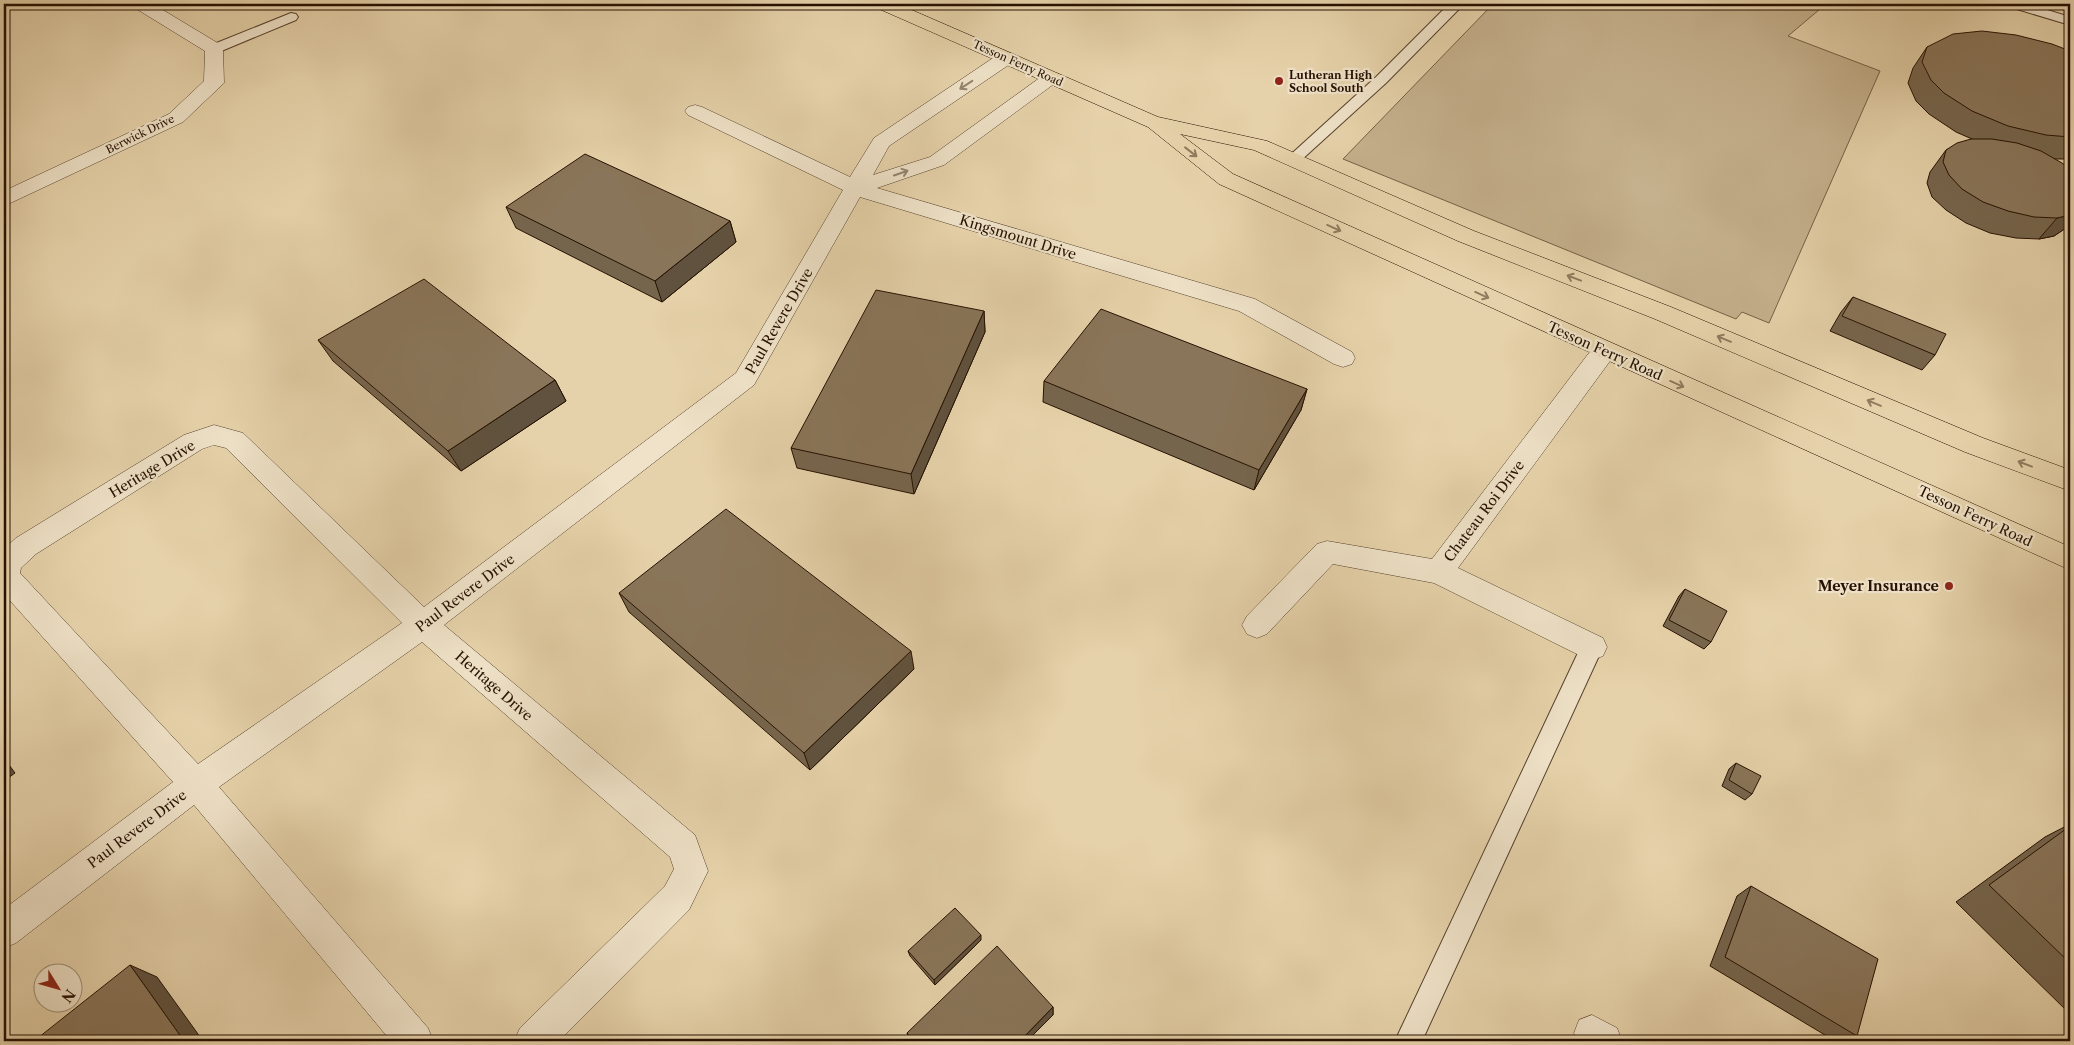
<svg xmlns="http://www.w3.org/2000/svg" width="2074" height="1045" viewBox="0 0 2074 1045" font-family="'Libre Caslon Text',serif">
  <rect width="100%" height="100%" fill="#e6d2aa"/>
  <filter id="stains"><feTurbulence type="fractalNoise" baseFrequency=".004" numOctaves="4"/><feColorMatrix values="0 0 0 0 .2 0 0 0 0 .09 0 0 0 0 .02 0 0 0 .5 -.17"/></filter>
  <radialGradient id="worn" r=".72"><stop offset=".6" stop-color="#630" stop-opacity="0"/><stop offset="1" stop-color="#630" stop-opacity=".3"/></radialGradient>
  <polygon fill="#c5b18d" stroke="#756047" points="1493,4 1826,4 1788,36 1880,71 1769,323 1742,312 1736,319 1343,159"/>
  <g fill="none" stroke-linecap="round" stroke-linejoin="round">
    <g stroke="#55402b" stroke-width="2">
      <g id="service">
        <polygon points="1446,4 1458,4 1459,9 1386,83 1298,163 1288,163 1285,160 1288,157 1376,77 1445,8"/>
        <polygon points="2009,4 2028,4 2070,17 2070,25 2010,7"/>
        <polygon points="291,13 296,14 298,17 296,20 219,52 214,53 207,49 209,46"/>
        <polygon points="1592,638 1600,640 1603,647 1422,1041 1395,1041 1584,640"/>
      </g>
    </g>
    <g stroke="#55402b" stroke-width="1">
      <g id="minor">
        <polygon points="132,4 153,4 221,45 223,49 224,83 183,122 4,206 4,191 169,114 204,81 205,51 135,8"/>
        <path d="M1006,52L1013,54L1015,58L1013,62L889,146L873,175L930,157L1045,74H1059L1062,78L944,165L877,188L1255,299L1352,352L1355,358L1352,364L1343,367L1334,364L1239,311L860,197L754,385L444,625L695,835L708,871L689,910L559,1041H514L520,1028L665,886L674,869L670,857L422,642L219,787L428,1028L433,1041H391L194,805L16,943L4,948V909L173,782L4,594V549L16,538L184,435L214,425L243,433L424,607L736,373L843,190L688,115L685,111L688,107L695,105L702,107L850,177L874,138L999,54ZM214,445L226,448L402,623L198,764L20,573L21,568L36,554L202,449Z"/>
        <polygon points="1604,342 1613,345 1616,351 1613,357 1458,568 1603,638 1607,647 1603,656 1592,660 1581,656 1434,583 1333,564 1267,634 1257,638 1247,634 1242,625 1247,616 1317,544 1327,541 1432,559 1595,345"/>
        <polygon points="1592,1015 1617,1028 1622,1041 1577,1041 1574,1033 1579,1020"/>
      </g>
    </g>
    <g stroke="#251001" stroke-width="1">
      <polygon id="primary" points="874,4 898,4 1158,117 1267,141 1474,231 1671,307 1983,438 2070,470 2070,491 1965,452 1655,319 1458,241 1254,150 1180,134 1233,174 2070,547 2070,570 1219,184 1148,127 877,8"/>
    </g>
    <use href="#service" fill="#efe2c8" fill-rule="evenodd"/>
    <use href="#minor" fill="#efe2c8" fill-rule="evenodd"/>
    <use href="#primary" fill="#e6d2aa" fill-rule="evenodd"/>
  </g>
  <g fill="#76654d" stroke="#251001">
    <polygon points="1927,47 2070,51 2070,158 2065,159 2054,159 2070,169 2070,222 2066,228 2054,236 2039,239 2016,238 1990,233 1966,223 1946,210 1932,197 1927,183 1930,172 1946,150 1972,139 1956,132 1929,114 1916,101 1908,83 1913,68"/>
    <polygon points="506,207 730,221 736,242 662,302 516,228"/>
    <polygon points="1853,297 1935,355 1922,370 1830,331 1841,312"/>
    <polygon points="984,311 985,332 914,494 797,468 791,448"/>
    <polygon points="318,340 555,380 566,401 461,471 333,361"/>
    <polygon points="1044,381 1307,389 1301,410 1254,490 1043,402"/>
    <polygon points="1685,589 1711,642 1704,649 1663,626 1679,596"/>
    <polygon points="619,593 914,669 810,770 629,612"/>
    <polygon points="1736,763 1752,794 1745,800 1722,786 1729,769"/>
    <polygon points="2070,824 2070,1014 1956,902 2045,837"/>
    <polygon points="1751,886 1857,1036 1845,1041 1835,1041 1710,966 1737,896"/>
    <polygon points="981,940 935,985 910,956 908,951"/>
    <polygon points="1053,1007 1053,1015 1027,1041 910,1041 907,1033"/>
  </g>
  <g fill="#60523e" stroke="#251001">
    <polygon points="2070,153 2070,158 2065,159"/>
    <polygon points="2070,215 2070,222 2066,228 2054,236 2039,239 2057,218"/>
    <polygon points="730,221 736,242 662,302 655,281"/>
    <polygon points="984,311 985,332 914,494 911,474"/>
    <polygon points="555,380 566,401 461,471 448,451"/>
    <polygon points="1307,389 1301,410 1254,490 1259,470"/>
    <polygon points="911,651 914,669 810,770 804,753"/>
    <polygon points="4,758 15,773 4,781"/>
    <polygon points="981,935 981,940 935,985 934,980"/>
    <polygon points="130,965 157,977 203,1041 184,1041"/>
    <polygon points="1053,1007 1053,1015 1027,1041 1020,1041"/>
  </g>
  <g fill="#897559" stroke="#251001">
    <polygon points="1982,31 2016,35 2052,44 2070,51 2070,137 2046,135 2008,126 1972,111 1944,93 1931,80 1922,62 1927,47 1953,34"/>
    <polygon points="1971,139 1992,139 2017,143 2041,151 2062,163 2070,169 2070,215 2057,218 2034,217 2008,211 1983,202 1962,189 1949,175 1943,162 1946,150 1957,143"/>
    <polygon points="585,154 730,221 655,281 506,207"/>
    <polygon points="424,279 555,380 448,451 318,340"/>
    <polygon points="876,290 984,311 911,474 791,448"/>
    <polygon points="1853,297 1946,334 1935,355 1842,316"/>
    <polygon points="1101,309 1307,389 1259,470 1044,381"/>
    <polygon points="726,509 911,651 804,753 619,593"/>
    <polygon points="1685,589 1727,611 1711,642 1669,620"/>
    <polygon points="1736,763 1761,776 1752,794 1729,780"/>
    <polygon points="2070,826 2070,963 1989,885"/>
    <polygon points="1751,886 1878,959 1857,1036 1725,957"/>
    <polygon points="955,908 981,935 934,980 908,951"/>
    <polygon points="997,946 1053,1007 1020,1041 913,1041 907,1033"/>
    <polygon points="130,965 184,1041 34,1041"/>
  </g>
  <defs><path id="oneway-shaft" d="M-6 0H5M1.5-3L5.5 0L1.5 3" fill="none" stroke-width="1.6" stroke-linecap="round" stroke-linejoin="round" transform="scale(1.25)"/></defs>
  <g stroke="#94846e">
    <use href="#oneway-shaft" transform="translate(966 85) rotate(147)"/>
    <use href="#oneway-shaft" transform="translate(901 173) rotate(-19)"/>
  </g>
  <g stroke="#8f7b5e">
    <use href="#oneway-shaft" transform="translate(1191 152) rotate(38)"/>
    <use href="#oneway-shaft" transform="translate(1334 228) rotate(24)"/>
    <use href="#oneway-shaft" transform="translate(1574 278) rotate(-159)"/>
    <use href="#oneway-shaft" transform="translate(1482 295) rotate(24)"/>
    <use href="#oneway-shaft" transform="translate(1724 339) rotate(-157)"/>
    <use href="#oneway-shaft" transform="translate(1677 384) rotate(24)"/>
    <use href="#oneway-shaft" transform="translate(1874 403) rotate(-157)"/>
    <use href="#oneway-shaft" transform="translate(2025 464) rotate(-159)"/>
  </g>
  <g fill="#8f2418" stroke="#efe2c8" stroke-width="2">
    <circle cx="1279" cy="81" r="5"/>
    <circle cx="1949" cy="586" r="5"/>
  </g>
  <g text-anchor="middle" stroke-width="4.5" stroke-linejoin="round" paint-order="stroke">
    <g font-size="11" fill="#251001" stroke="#efe2c8">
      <text transform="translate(1018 63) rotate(24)" y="4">Tesson Ferry Road</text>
      <text transform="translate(140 134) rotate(-26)" y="4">Berwick Drive</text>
    </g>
    <g font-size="11" font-weight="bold" fill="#251001" stroke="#efe2c8" text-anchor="start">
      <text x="1289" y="79">Lutheran High<tspan x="1289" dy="13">School South</tspan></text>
    </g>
    <g font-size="14" fill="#251001" stroke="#efe2c8">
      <text transform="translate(1018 237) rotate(17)" y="5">Kingsmount Drive</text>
      <text transform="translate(779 321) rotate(-60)" y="5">Paul Revere Drive</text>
      <text transform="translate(1605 351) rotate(24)" y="5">Tesson Ferry Road</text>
      <text transform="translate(152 469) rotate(-31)" y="5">Heritage Drive</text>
      <text transform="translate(1484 511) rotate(-53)" y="5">Chateau Roi Drive</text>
      <text transform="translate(1975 516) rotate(25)" y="5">Tesson Ferry Road</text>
      <text transform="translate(465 593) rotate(-37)" y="5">Paul Revere Drive</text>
      <text transform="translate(494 686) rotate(41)" y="5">Heritage Drive</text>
      <text transform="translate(137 829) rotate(-37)" y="5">Paul Revere Drive</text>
    </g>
    <g font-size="14" font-weight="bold" fill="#251001" stroke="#efe2c8" text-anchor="end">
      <text x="1939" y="591">Meyer Insurance</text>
    </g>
  </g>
  <rect width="2074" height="1045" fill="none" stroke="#e6d2aa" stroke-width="20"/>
  <rect x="5" y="5" width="2064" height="1035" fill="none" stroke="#251001" stroke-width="2.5"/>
  <rect x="10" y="10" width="2054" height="1025" fill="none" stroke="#251001"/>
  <g transform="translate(58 988) rotate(127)"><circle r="24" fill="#efe2c8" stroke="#9e8e78"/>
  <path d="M0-4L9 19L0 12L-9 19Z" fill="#8f2418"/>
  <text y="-8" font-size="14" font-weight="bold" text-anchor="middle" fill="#251001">N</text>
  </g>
  <rect width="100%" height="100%" filter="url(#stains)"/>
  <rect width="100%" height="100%" fill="url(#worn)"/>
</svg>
